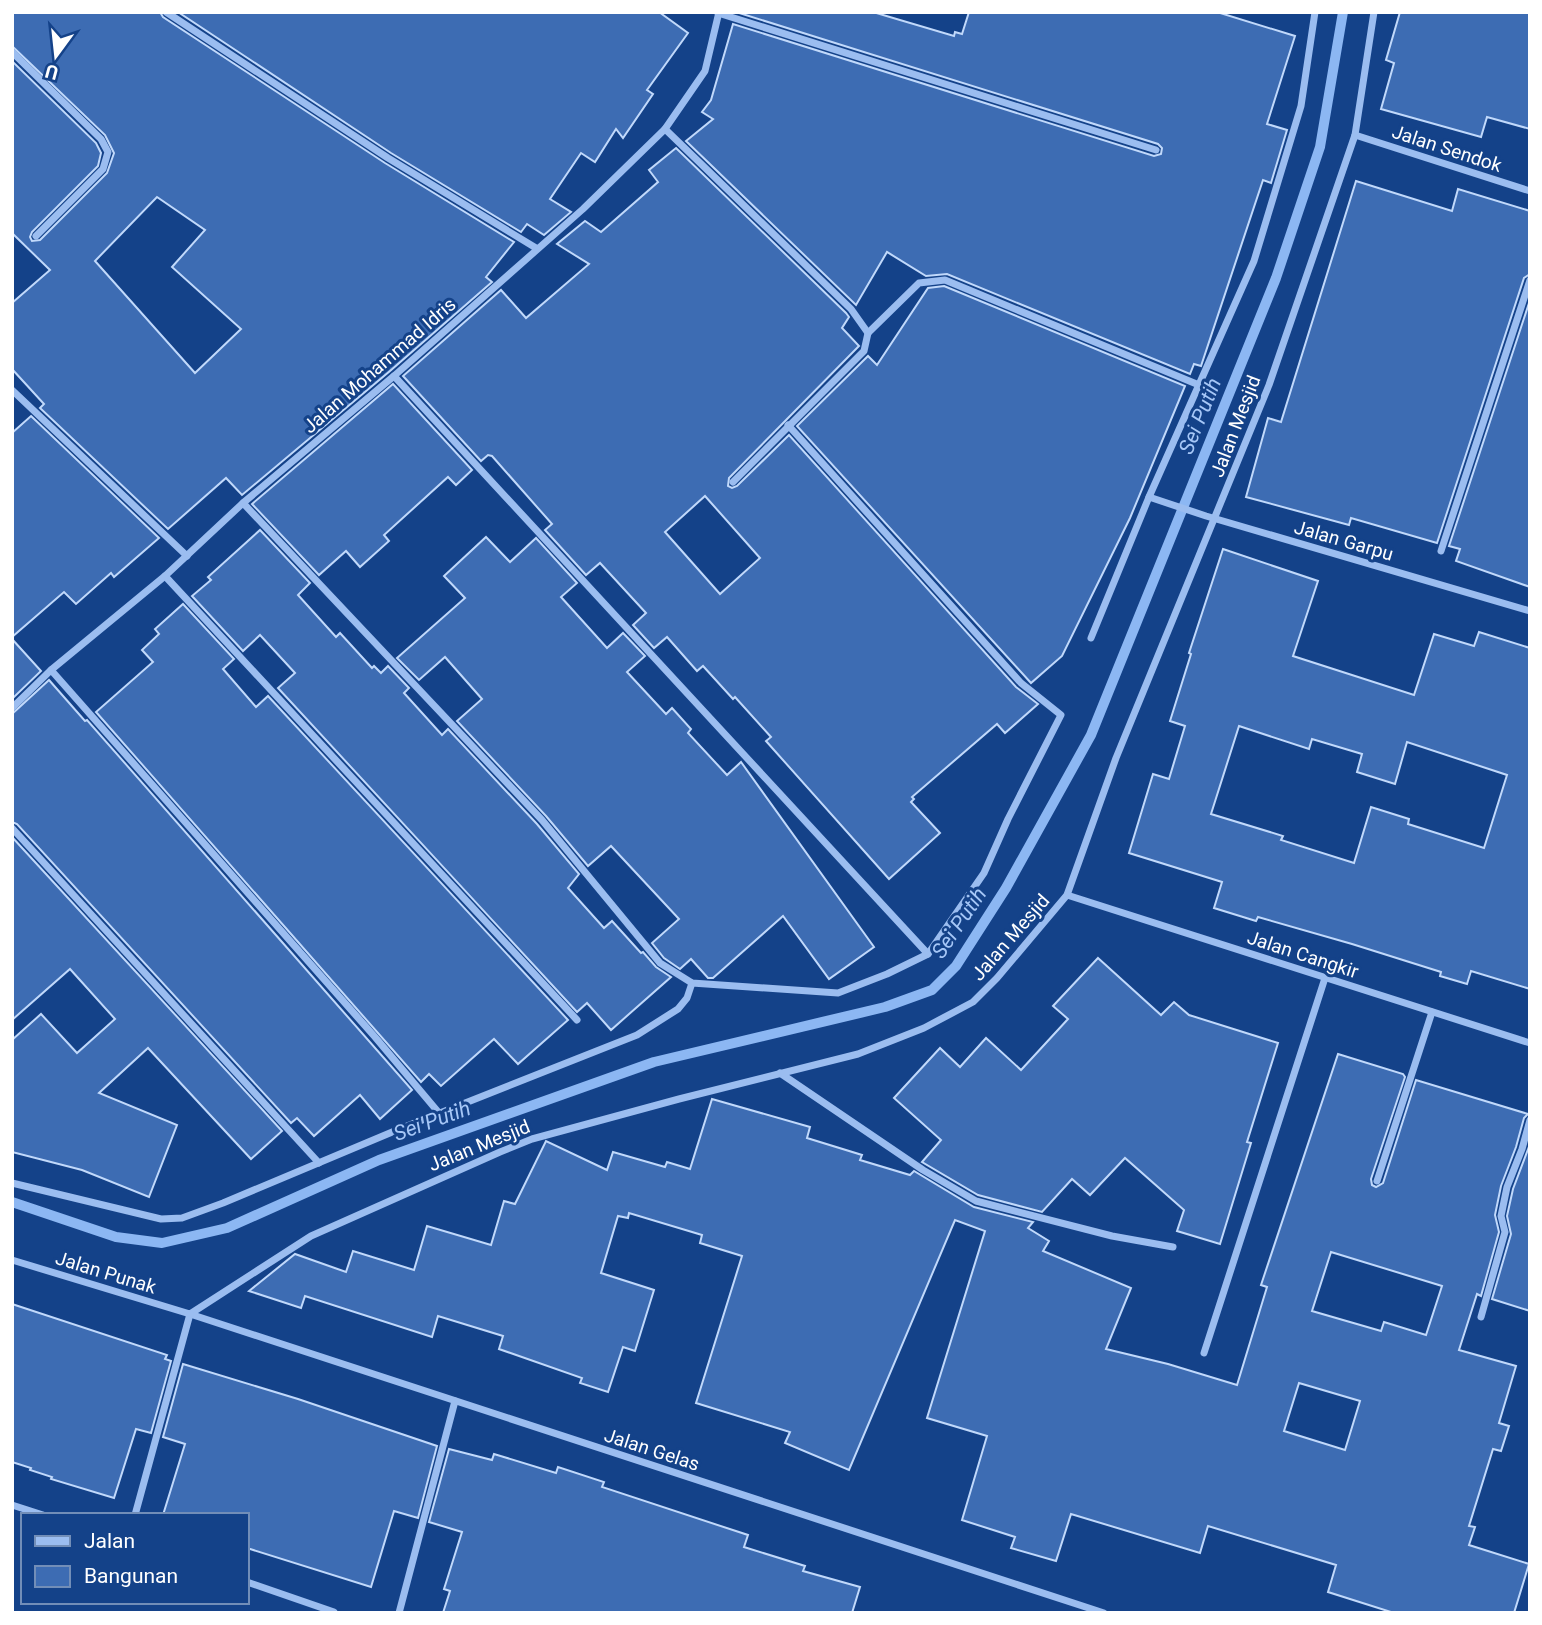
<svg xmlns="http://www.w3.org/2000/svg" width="1542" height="1625" viewBox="0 0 1542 1625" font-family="Roboto,sans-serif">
  <rect width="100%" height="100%" fill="#144289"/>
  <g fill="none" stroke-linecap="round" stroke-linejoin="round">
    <polyline stroke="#8cb7f3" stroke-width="10" points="12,1202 116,1237 162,1243 227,1228 379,1160 654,1062 885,1007 932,990 956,966 1006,888 1091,735 1276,278 1320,147 1343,12"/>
  </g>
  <g fill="#3d6cb3" stroke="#c1d9fb" stroke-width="2" fill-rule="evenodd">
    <path d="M12,12H160L163,17L385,163L514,242L486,277L492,282L390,371L242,495L226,478L168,529L40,408L44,404L12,369V303L50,270L12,233V61L96,143L101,153L98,166L32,232L30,237L32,241L40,240L107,173L114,153L105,135L12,46ZM157,197L205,230L172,267L241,329L195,373L95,261Z"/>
    <polygon points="178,12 659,12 688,33 647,90 653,94 623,138 616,129 595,162 581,153 550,199 571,212 544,235 527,224 521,232 391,153"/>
    <polygon points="736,12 873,12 954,36 955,32 962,34 969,12 1217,12 1295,36 1267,124 1287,130 1271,183 1263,180 1201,366 1194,364 1190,374 947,274 926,276 887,252 856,305 686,141 713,119 702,112 711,100 733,24 1154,156 1161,154 1162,148 1158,144"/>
    <polygon points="1400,12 1530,12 1530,129 1487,117 1481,137 1381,109 1394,63 1386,60"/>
    <path d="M676,148L846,313L849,317L842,328L859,346L729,478L728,486L732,488L737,486L789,435L1016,687L1038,704L1005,733L997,724L912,797L914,799L911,802L940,833L889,879L766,741L771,737L735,697L733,699L703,666L697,671L667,637L654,648L633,625L646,613L600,563L586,575L545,530L552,524L492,456L488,455L481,461L403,376L501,290L526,318L589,264L557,244L585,221L601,232L658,182L649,170ZM705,496L760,558L720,594L665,532Z"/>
    <polygon points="1356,181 1452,211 1458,189 1530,211 1530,274 1524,278 1437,543 1351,518 1349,525 1246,497 1268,418 1281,422"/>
    <polygon points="944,286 1185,386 1130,518 1062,656 1031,683 797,426 868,356 877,365 928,288"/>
    <polygon points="1530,300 1530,587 1456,561 1460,549 1449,546"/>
    <polygon points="393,384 472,470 456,485 448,477 384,535 389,541 360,567 346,551 319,575 252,504"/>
    <polygon points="31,416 159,538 114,577 111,573 76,604 64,592 12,637 12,433"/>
    <polygon points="260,530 310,583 298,595 336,637 340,633 372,668 374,666 381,673 388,666 409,688 404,693 442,735 448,729 537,824 579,874 568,888 604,928 612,921 641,953 643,952 656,967 671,977 611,1030 587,1003 577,1012 278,688 295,673 260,635 243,651 192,596 211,580 208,577"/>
    <polygon points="486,537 510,562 536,538 577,583 561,597 607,648 623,633 645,656 627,672 666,714 672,708 691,729 688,733 727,775 741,762 874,947 829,979 783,916 713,978 708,978 691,959 680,969 664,958 652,943 679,919 611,846 588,866 546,816 457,721 482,699 445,657 419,680 397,658 465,598 444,576"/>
    <path d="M1223,549L1318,581L1293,656L1414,695L1434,634L1474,646L1479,632L1530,648V989L1471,971L1467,984L1440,976L1441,972L1352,944L1258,917L1256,921L1214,908L1222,882L1129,853L1153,774L1169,779L1185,726L1170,721L1191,654L1189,653ZM1239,726L1309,749L1312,739L1362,754L1357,772L1395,784L1407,742L1507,775L1484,848L1408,824L1409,819L1371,807L1354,863L1281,840L1283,836L1211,814Z"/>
    <polygon points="183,604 234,659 223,669 256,707 268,696 568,1020 518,1064 494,1039 441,1086 429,1074 421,1082 96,712 153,662 142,650 159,634 155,629"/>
    <polygon points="12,639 41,671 12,699"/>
    <polygon points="49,680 85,721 87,720 412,1090 380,1119 360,1095 314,1136 297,1118 291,1123 17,824 12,822 12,714"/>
    <polygon points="12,837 282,1131 251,1159 148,1048 99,1093 177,1125 149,1197 82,1170 12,1152 12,1040 41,1014 77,1053 115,1019 70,969 12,1020"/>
    <polygon points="1098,958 1161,1015 1174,1002 1189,1015 1278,1043 1247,1142 1251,1143 1220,1244 1177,1231 1184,1210 1125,1158 1090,1195 1072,1179 1042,1212 978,1195 922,1162 941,1140 894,1098 940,1048 960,1067 986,1038 1021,1070 1068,1019 1053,1006"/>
    <path d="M1338,1054L1403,1074L1405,1077L1371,1179L1372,1185L1376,1187L1383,1183L1416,1080L1528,1114L1524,1118L1516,1147L1501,1186L1495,1215L1499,1232L1481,1296L1477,1294L1459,1350L1516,1366L1499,1423L1509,1426L1501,1451L1493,1449L1469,1526L1475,1527L1469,1545L1529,1564L1514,1613H1394L1328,1592L1336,1565L1208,1526L1200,1553L1071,1514L1056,1561L1011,1548L1015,1537L962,1520L987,1436L927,1418L985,1231L955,1220L849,1470L785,1443L790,1432L696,1403L742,1256L700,1243L702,1235L629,1213L628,1218L618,1216L601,1273L654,1290L635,1351L623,1347L608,1392L580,1383L582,1378L499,1349L503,1336L438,1316L432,1337L305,1296L301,1308L249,1291L295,1254L346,1272L353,1251L414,1270L427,1226L491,1245L504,1201L515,1204L546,1141L607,1170L613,1152L665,1167L667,1162L690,1169L712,1099L810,1127L807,1138L862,1155L860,1160L910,1175L914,1171L974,1207L1033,1222L1028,1228L1049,1241L1043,1251L1131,1288L1106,1349L1168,1364L1237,1385L1267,1287L1261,1285ZM1331,1252L1442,1286L1426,1335L1384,1322L1381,1331L1312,1311ZM1299,1383L1360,1401L1345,1450L1284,1431Z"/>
    <polygon points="1530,1144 1530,1311 1492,1299 1511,1234 1507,1216 1513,1189"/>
    <polygon points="12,1304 167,1355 165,1359 171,1361 151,1433 136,1429 114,1498 51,1479 52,1477 30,1470 31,1468 12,1462"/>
    <polygon points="183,1364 298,1399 437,1446 418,1518 394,1511 371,1587 247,1548 247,1515 163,1515 185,1444 163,1437"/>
    <polygon points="449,1449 492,1460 494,1454 556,1473 558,1467 604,1482 602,1487 748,1535 744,1547 805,1566 803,1571 860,1587 852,1613 443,1613 450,1591 444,1589 462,1532 429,1522"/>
  </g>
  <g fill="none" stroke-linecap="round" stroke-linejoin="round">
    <g stroke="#9bbdf0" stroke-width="7">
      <polyline points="166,12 388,158 536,248"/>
      <polyline points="718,13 1156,150"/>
      <polyline points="12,52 101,139 108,152 103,169 36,236"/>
      <polyline points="665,129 851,309 868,333 864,351 733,482"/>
      <polyline points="1355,135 1530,191"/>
      <polyline points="868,333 919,283 945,280 1199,385"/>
      <polyline points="394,376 928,954"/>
      <polyline points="12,390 187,556"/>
      <polyline points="1149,497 1206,516 1530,611"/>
      <polyline points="243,503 542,820 660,963 692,983 838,993 887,974 928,954 984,873 1008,819 1061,715 1021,683 788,425"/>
      <polyline points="1441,551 1530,280"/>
      <polyline points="165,576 577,1020"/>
      <polyline points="1091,638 1149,497 1254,261 1301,106 1315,12"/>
      <polyline points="51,670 375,1037 439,1113"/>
      <polyline points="12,708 51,670 165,576 243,503 394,376 583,209 665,129 705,71 719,12"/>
      <polyline points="12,828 319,1163"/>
      <polyline points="1067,895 1530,1043"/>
      <polyline points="780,1073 923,1170 976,1201 1112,1236 1173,1247"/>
      <polyline points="1377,1181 1432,1012"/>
      <polyline points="12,1183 161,1219 182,1218 223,1203 397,1130 637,1035 678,1009 687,998 692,983"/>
      <polyline points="12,1260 190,1314 1104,1613"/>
      <polyline points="190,1314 311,1236 500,1152 532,1139 679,1099 858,1054 924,1028 973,1002 997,978 1067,895 1116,758 1269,385 1355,135 1374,12"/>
      <polyline points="1481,1317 1505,1232 1501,1216 1507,1187 1522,1149 1530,1120"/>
      <polyline points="1204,1353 1325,978"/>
      <polyline points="12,1505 43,1515"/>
      <polyline points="135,1515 190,1314"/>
      <polyline points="247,1582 334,1612"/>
      <polyline points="399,1613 455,1401"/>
    </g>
  </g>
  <g text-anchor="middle" stroke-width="6" stroke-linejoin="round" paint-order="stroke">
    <g font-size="19" fill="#fff" stroke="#144289">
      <text transform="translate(1447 148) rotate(18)" y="7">Jalan Sendok</text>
      <text transform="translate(379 365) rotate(-41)" y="7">Jalan Mohammad Idris</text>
      <text transform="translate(1235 426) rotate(-69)" y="7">Jalan Mesjid</text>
      <text transform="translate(1344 540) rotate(16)" y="7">Jalan Garpu</text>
      <text transform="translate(1010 937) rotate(-49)" y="7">Jalan Mesjid</text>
      <text transform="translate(1303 954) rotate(18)" y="7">Jalan Cangkir</text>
      <text transform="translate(479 1145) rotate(-22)" y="7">Jalan Mesjid</text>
      <text transform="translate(106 1272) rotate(17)" y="7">Jalan Punak</text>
      <text transform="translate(652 1449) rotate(18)" y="7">Jalan Gelas</text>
    </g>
    <g font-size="21" font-style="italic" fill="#a6c7f7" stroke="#144289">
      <text transform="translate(1200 416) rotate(-68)" y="7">Sei Putih</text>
      <text transform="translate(959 923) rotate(-56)" y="7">Sei Putih</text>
      <text transform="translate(432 1121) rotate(-20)" y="7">Sei Putih</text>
    </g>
  </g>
  <rect width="1542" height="1625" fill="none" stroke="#ffffff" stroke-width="28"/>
  <rect x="21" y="1513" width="228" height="91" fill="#144289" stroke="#728eb8" stroke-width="2"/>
  <rect x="35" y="1536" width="35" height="10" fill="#9bbdf0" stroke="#728eb8" stroke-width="2"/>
  <text x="84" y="1548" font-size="21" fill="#ffffff">Jalan</text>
  <rect x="35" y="1566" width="35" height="21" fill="#3d6cb3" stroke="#728eb8" stroke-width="2"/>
  <text x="84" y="1583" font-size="21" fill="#ffffff">Bangunan</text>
  <g transform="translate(56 56) rotate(195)" stroke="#144289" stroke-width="5" paint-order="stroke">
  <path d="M0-5L12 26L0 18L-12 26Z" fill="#ffffff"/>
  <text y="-10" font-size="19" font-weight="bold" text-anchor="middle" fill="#ffffff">U</text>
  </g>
</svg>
